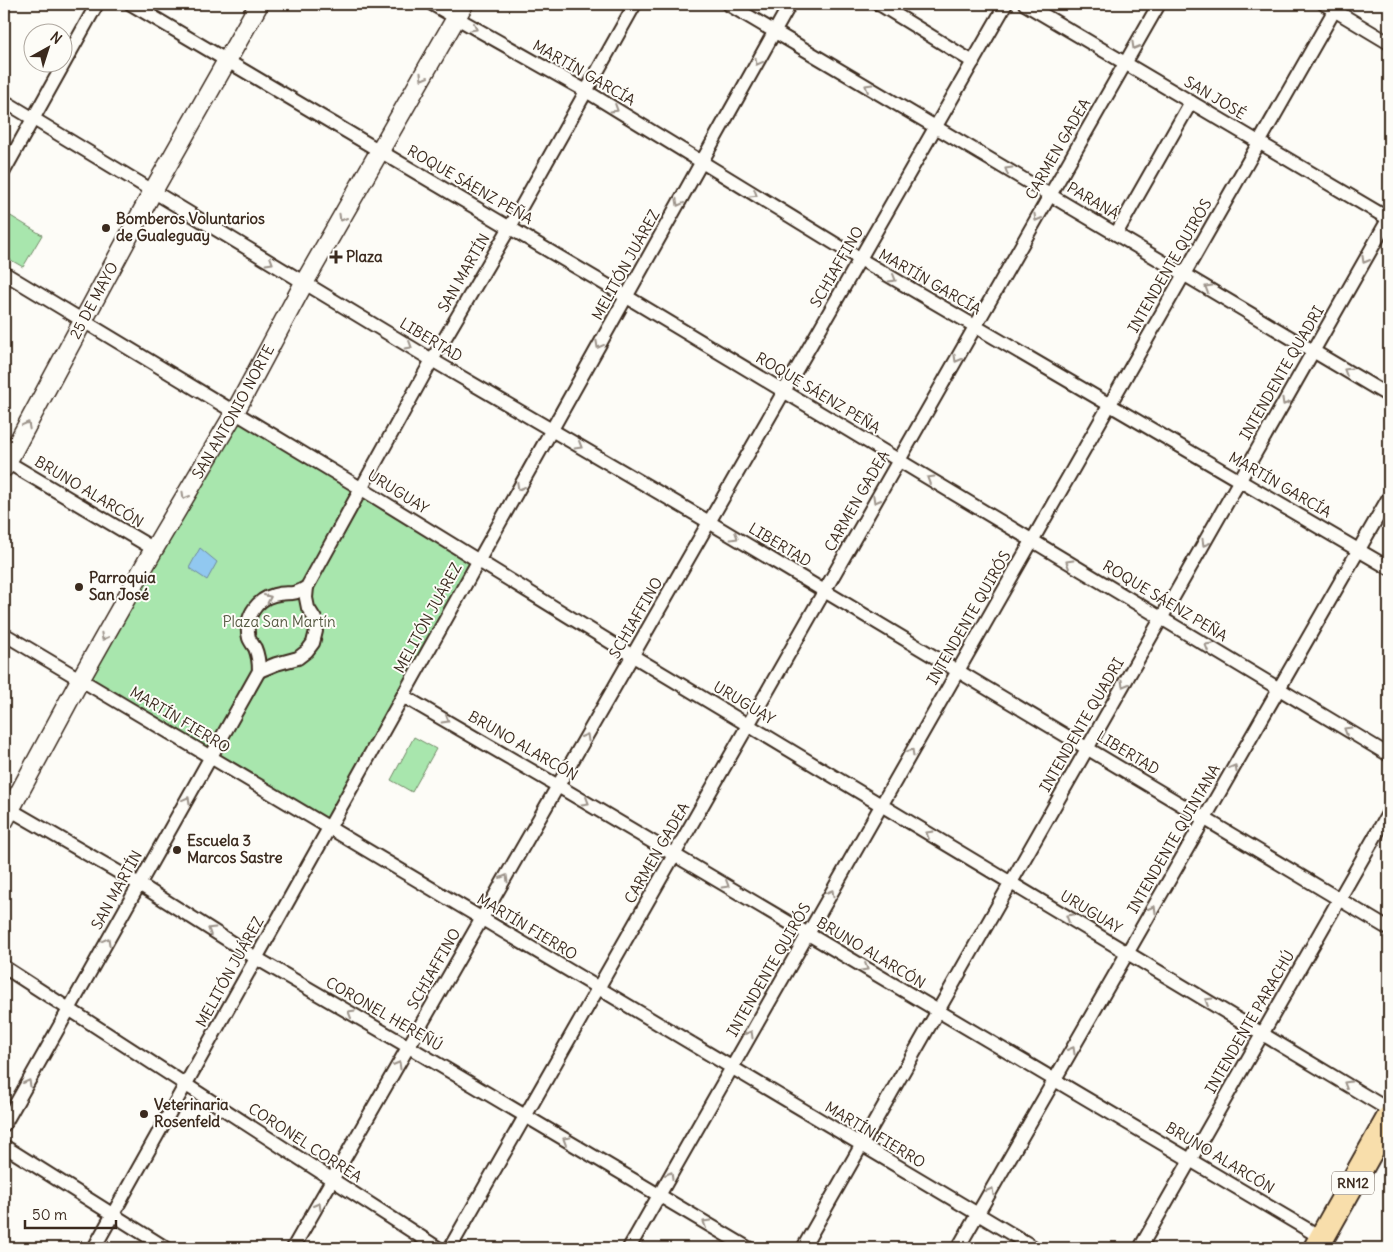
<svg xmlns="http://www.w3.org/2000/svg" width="1393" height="1252" viewBox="0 0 1393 1252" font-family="Delius,sans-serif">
  <rect width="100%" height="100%" fill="#fdfcf7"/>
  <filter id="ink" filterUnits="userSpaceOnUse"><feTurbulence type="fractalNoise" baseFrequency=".02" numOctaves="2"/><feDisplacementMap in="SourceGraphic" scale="10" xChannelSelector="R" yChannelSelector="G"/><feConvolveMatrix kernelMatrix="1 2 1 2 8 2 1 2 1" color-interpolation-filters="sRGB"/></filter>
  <g filter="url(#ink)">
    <g fill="#a8e6ad" stroke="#728866">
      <polygon points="4,212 42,235 23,267 4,256"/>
      <polygon points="235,412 479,561 329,828 80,680"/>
      <polygon points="414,737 436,749 412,792 391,780"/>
    </g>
    <polygon fill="#91c8f0" stroke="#6f899c" points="200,548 217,562 207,580 189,568"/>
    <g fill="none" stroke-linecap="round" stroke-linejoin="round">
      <g stroke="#3b2a1e" stroke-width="16">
        <g id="street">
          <polyline points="131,4 627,297 1389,755"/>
          <polyline points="432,4 586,91 860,259 1389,568"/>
          <polyline points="728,4 1389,396"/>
          <polyline points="879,4 973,62"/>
          <polyline points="1025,4 1389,219"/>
          <polyline points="1324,4 1389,43"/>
          <polyline points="4,101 432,360 709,522 1389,929"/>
          <polyline points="4,171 97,4"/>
          <polyline points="1116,234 1191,102"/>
          <polyline points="4,273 362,489 633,656 1389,1110"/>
          <polyline points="4,460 154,549"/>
          <polyline points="4,634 1035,1248"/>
          <polyline points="259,671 276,664 298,658 307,651 313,643 316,631 315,619 308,608 306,598 307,587"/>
          <polyline points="403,696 558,786 1322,1238"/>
          <polyline points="4,806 139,884 256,958 409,1047 748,1248"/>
          <polyline points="4,967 438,1248"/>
          <path d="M4,1125L259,671C259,663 258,655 255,648C253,645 250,641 249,638C244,619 255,600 274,595C289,591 291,597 307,587L432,360L510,227L635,4"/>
          <polyline points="4,1146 166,1248"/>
          <polyline points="94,1248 790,4"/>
          <polyline points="293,1248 1006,4"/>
          <polyline points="450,1248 1159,4"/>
          <polyline points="629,1248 1338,4"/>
          <polyline points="803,1248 1389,218"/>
          <polyline points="958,1248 1389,497"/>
          <polyline points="1140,1248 1389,812"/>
        </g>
      </g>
      <g stroke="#3b2a1e" stroke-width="21">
        <g id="secondary">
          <path id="s1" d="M4,468L153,191L259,4"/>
          <path id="s2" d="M4,821L80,680L154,549L235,412L304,283L464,4"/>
        </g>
      </g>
      <g stroke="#3b2a1e" stroke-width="28">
        <polyline id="highway" points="1316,1248 1389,1118"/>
      </g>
      <use href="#street" stroke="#fdfcf7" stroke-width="12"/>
      <use href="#secondary" stroke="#fdfcf7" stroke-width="18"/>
      <use href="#highway" stroke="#f8deab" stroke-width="24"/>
    </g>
    <defs><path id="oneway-chevron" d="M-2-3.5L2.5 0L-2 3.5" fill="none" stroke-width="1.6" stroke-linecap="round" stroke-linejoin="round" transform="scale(1.25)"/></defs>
    <g stroke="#9c938a">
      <use href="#oneway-chevron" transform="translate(474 28) rotate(29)"/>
      <use href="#oneway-chevron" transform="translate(1135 46) rotate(120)"/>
      <use href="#oneway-chevron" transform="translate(758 62) rotate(119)"/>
      <use href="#oneway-chevron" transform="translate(423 77) rotate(120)"/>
      <use href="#oneway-chevron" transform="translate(868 87) rotate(-149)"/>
      <use href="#oneway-chevron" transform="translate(615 109) rotate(32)"/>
      <use href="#oneway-chevron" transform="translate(1008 170) rotate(-149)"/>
      <use href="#oneway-chevron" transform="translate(754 194) rotate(32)"/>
      <use href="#oneway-chevron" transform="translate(679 203) rotate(119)"/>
      <use href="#oneway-chevron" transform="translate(342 218) rotate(120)"/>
      <use href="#oneway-chevron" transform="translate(1037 218) rotate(120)"/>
      <use href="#oneway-chevron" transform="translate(1365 260) rotate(120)"/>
      <use href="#oneway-chevron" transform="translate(270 262) rotate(31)"/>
      <use href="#oneway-chevron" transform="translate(893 279) rotate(30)"/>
      <use href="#oneway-chevron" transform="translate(1208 288) rotate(-149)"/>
      <use href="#oneway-chevron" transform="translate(599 345) rotate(119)"/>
      <use href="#oneway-chevron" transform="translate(409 346) rotate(31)"/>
      <use href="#oneway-chevron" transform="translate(957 359) rotate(120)"/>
      <use href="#oneway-chevron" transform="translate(1347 371) rotate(-149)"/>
      <use href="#oneway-chevron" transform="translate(1285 402) rotate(120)"/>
      <use href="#oneway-chevron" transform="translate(27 425) rotate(-62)"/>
      <use href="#oneway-chevron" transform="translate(579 446) rotate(30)"/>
      <use href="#oneway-chevron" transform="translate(930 479) rotate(-149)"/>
      <use href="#oneway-chevron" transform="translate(520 487) rotate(119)"/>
      <use href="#oneway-chevron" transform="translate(185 496) rotate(120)"/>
      <use href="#oneway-chevron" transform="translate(876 500) rotate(120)"/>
      <use href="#oneway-chevron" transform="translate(735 537) rotate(31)"/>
      <use href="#oneway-chevron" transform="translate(1205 543) rotate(120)"/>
      <use href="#oneway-chevron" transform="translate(1069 563) rotate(-149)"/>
      <use href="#oneway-chevron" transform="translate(268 598) rotate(-25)"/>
      <use href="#oneway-chevron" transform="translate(104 637) rotate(119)"/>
      <use href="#oneway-chevron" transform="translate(1208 646) rotate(-149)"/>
      <use href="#oneway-chevron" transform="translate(1124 684) rotate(120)"/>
      <use href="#oneway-chevron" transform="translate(446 720) rotate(30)"/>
      <use href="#oneway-chevron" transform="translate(1347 730) rotate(-149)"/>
      <use href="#oneway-chevron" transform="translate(586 737) rotate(-60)"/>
      <use href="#oneway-chevron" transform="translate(911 752) rotate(-60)"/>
      <use href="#oneway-chevron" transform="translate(1234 768) rotate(-60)"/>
      <use href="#oneway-chevron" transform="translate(187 800) rotate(-61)"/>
      <use href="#oneway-chevron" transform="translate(586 802) rotate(31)"/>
      <use href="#oneway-chevron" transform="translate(929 834) rotate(-149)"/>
      <use href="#oneway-chevron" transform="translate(505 878) rotate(-60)"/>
      <use href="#oneway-chevron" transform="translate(726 885) rotate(31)"/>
      <use href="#oneway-chevron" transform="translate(831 893) rotate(-60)"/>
      <use href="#oneway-chevron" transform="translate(1153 909) rotate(-60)"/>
      <use href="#oneway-chevron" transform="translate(1069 917) rotate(-149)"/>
      <use href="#oneway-chevron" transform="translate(211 930) rotate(-148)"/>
      <use href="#oneway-chevron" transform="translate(107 941) rotate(-61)"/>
      <use href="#oneway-chevron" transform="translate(865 968) rotate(31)"/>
      <use href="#oneway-chevron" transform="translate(1208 1001) rotate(-149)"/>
      <use href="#oneway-chevron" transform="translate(351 1013) rotate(-150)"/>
      <use href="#oneway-chevron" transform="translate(750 1034) rotate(-60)"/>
      <use href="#oneway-chevron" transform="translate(1072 1050) rotate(-60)"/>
      <use href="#oneway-chevron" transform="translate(398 1065) rotate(-60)"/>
      <use href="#oneway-chevron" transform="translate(28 1083) rotate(-61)"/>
      <use href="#oneway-chevron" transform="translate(1347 1084) rotate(-149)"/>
      <use href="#oneway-chevron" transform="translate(566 1140) rotate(-149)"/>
      <use href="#oneway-chevron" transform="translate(670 1175) rotate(-60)"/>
      <use href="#oneway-chevron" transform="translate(991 1191) rotate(-60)"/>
      <use href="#oneway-chevron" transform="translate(318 1206) rotate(-60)"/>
      <use href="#oneway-chevron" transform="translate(706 1223) rotate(-149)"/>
    </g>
  </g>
  <g fill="#3b2a1e" stroke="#fdfcf7" stroke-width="2">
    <circle cx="106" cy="228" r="5"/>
    <path d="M333.5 249.5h5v5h5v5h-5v5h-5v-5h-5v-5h5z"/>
    <circle cx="79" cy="587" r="5"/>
    <circle cx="177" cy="850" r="5"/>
    <circle cx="144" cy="1114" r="5"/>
  </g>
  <g text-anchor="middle" stroke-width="4" stroke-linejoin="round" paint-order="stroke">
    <rect fill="#fdfcf7" stroke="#75695f" stroke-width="1" x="1332" y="1171.5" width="42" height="23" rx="4"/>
    <g font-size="14" font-weight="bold" fill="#3b2a1e">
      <text x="1353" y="1188">RN12</text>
    </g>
    <g font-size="15" fill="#3b2a1e" stroke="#fdfcf7">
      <text transform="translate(584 73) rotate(30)" y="5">MARTÍN GARCÍA</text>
      <text transform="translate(1215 98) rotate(31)" y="5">SAN JOSÉ</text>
      <text transform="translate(1058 149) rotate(-60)" y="5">CARMEN GADEA</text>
      <text transform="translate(470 185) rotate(30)" y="5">ROQUE SÁENZ PEÑA</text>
      <text transform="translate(1093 201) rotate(31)" y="5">PARANÁ</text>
      <text transform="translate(626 265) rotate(-61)" y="5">MELITÓN JUÁREZ</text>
      <text transform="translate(1170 266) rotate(-60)" y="5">INTENDENTE QUIRÓS</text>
      <text transform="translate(837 267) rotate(-60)" y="5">SCHIAFFINO</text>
      <text transform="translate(464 273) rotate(-60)" y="5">SAN MARTÍN</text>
      <text transform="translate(930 282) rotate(30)" y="5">MARTÍN GARCÍA</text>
      <text dy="5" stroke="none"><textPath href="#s1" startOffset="190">25 DE MAYO</textPath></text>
      <text transform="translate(431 340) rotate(31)" y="5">LIBERTAD</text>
      <text transform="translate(1282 373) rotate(-60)" y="5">INTENDENTE QUADRI</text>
      <text transform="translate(818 393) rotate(31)" y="5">ROQUE SÁENZ PEÑA</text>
      <text dy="5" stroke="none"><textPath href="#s2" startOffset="469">SAN ANTONIO NORTE</textPath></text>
      <text transform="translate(1280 485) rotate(30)" y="5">MARTÍN GARCÍA</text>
      <text transform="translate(89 492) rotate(31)" y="5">BRUNO ALARCÓN</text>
      <text transform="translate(398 492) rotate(32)" y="5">URUGUAY</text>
      <text transform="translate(857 501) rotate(-60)" y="5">CARMEN GADEA</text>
      <text transform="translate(780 545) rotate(31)" y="5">LIBERTAD</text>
      <text transform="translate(1165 601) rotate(31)" y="5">ROQUE SÁENZ PEÑA</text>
      <text transform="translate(428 618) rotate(-61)" y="5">MELITÓN JUÁREZ</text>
      <text transform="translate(636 618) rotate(-60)" y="5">SCHIAFFINO</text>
      <text transform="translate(969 618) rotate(-60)" y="5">INTENDENTE QUIRÓS</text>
      <text transform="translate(744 703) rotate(31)" y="5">URUGUAY</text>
      <text transform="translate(180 720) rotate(31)" y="5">MARTÍN FIERRO</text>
      <text transform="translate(1082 725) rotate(-60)" y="5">INTENDENTE QUADRI</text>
      <text transform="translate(523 746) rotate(30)" y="5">BRUNO ALARCÓN</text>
      <text transform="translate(1128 753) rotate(31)" y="5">LIBERTAD</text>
      <text transform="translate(1174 839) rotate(-60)" y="5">INTENDENTE QUINTANA</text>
      <text transform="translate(657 853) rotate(-60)" y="5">CARMEN GADEA</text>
      <text transform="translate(117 890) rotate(-61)" y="5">SAN MARTÍN</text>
      <text transform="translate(1091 912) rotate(31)" y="5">URUGUAY</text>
      <text transform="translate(527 927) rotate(31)" y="5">MARTÍN FIERRO</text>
      <text transform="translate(871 953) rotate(31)" y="5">BRUNO ALARCÓN</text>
      <text transform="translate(434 969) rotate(-60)" y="5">SCHIAFFINO</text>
      <text transform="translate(769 970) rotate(-60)" y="5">INTENDENTE QUIRÓS</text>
      <text transform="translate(230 972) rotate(-61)" y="5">MELITÓN JUÁREZ</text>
      <text transform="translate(384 1014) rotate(30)" y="5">CORONEL HEREÑÚ</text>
      <text transform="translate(1250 1022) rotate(-60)" y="5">INTENDENTE PARACHÚ</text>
      <text transform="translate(875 1135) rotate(31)" y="5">MARTÍN FIERRO</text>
      <text transform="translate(305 1143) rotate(33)" y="5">CORONEL CORREA</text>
      <text transform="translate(1220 1158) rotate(31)" y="5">BRUNO ALARCÓN</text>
    </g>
    <g font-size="15" font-weight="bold" fill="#3b2a1e" stroke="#fdfcf7" text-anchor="start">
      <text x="116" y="224">Bomberos Voluntarios<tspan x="116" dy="17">de Gualeguay</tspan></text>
      <text x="346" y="262">Plaza</text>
      <text x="89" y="583">Parroquia<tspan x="89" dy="17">San José</tspan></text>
      <text x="187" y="846">Escuela 3<tspan x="187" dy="17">Marcos Sastre</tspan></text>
      <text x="154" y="1110">Veterinaria<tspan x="154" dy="17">Rosenfeld</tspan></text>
    </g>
    <g font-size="15" fill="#565942" stroke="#fdfcf7">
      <text x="279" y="627">Plaza San Martín</text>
    </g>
  </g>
  <rect width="1393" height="1252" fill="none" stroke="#fdfcf7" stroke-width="20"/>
  <rect x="10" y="10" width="1373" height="1232" fill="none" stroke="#3b2a1e" stroke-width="2" filter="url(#ink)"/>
  <g transform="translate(48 48) rotate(39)"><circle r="24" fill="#fdfcf7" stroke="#afa8a0"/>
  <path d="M0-4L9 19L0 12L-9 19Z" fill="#3b2a1e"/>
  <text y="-8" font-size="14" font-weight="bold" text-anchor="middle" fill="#3b2a1e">N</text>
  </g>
  <path d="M25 1220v8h91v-8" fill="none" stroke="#3b2a1e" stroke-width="2.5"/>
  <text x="32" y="1220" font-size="15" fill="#3b2a1e" stroke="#fdfcf7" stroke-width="4" paint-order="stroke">50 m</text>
</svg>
